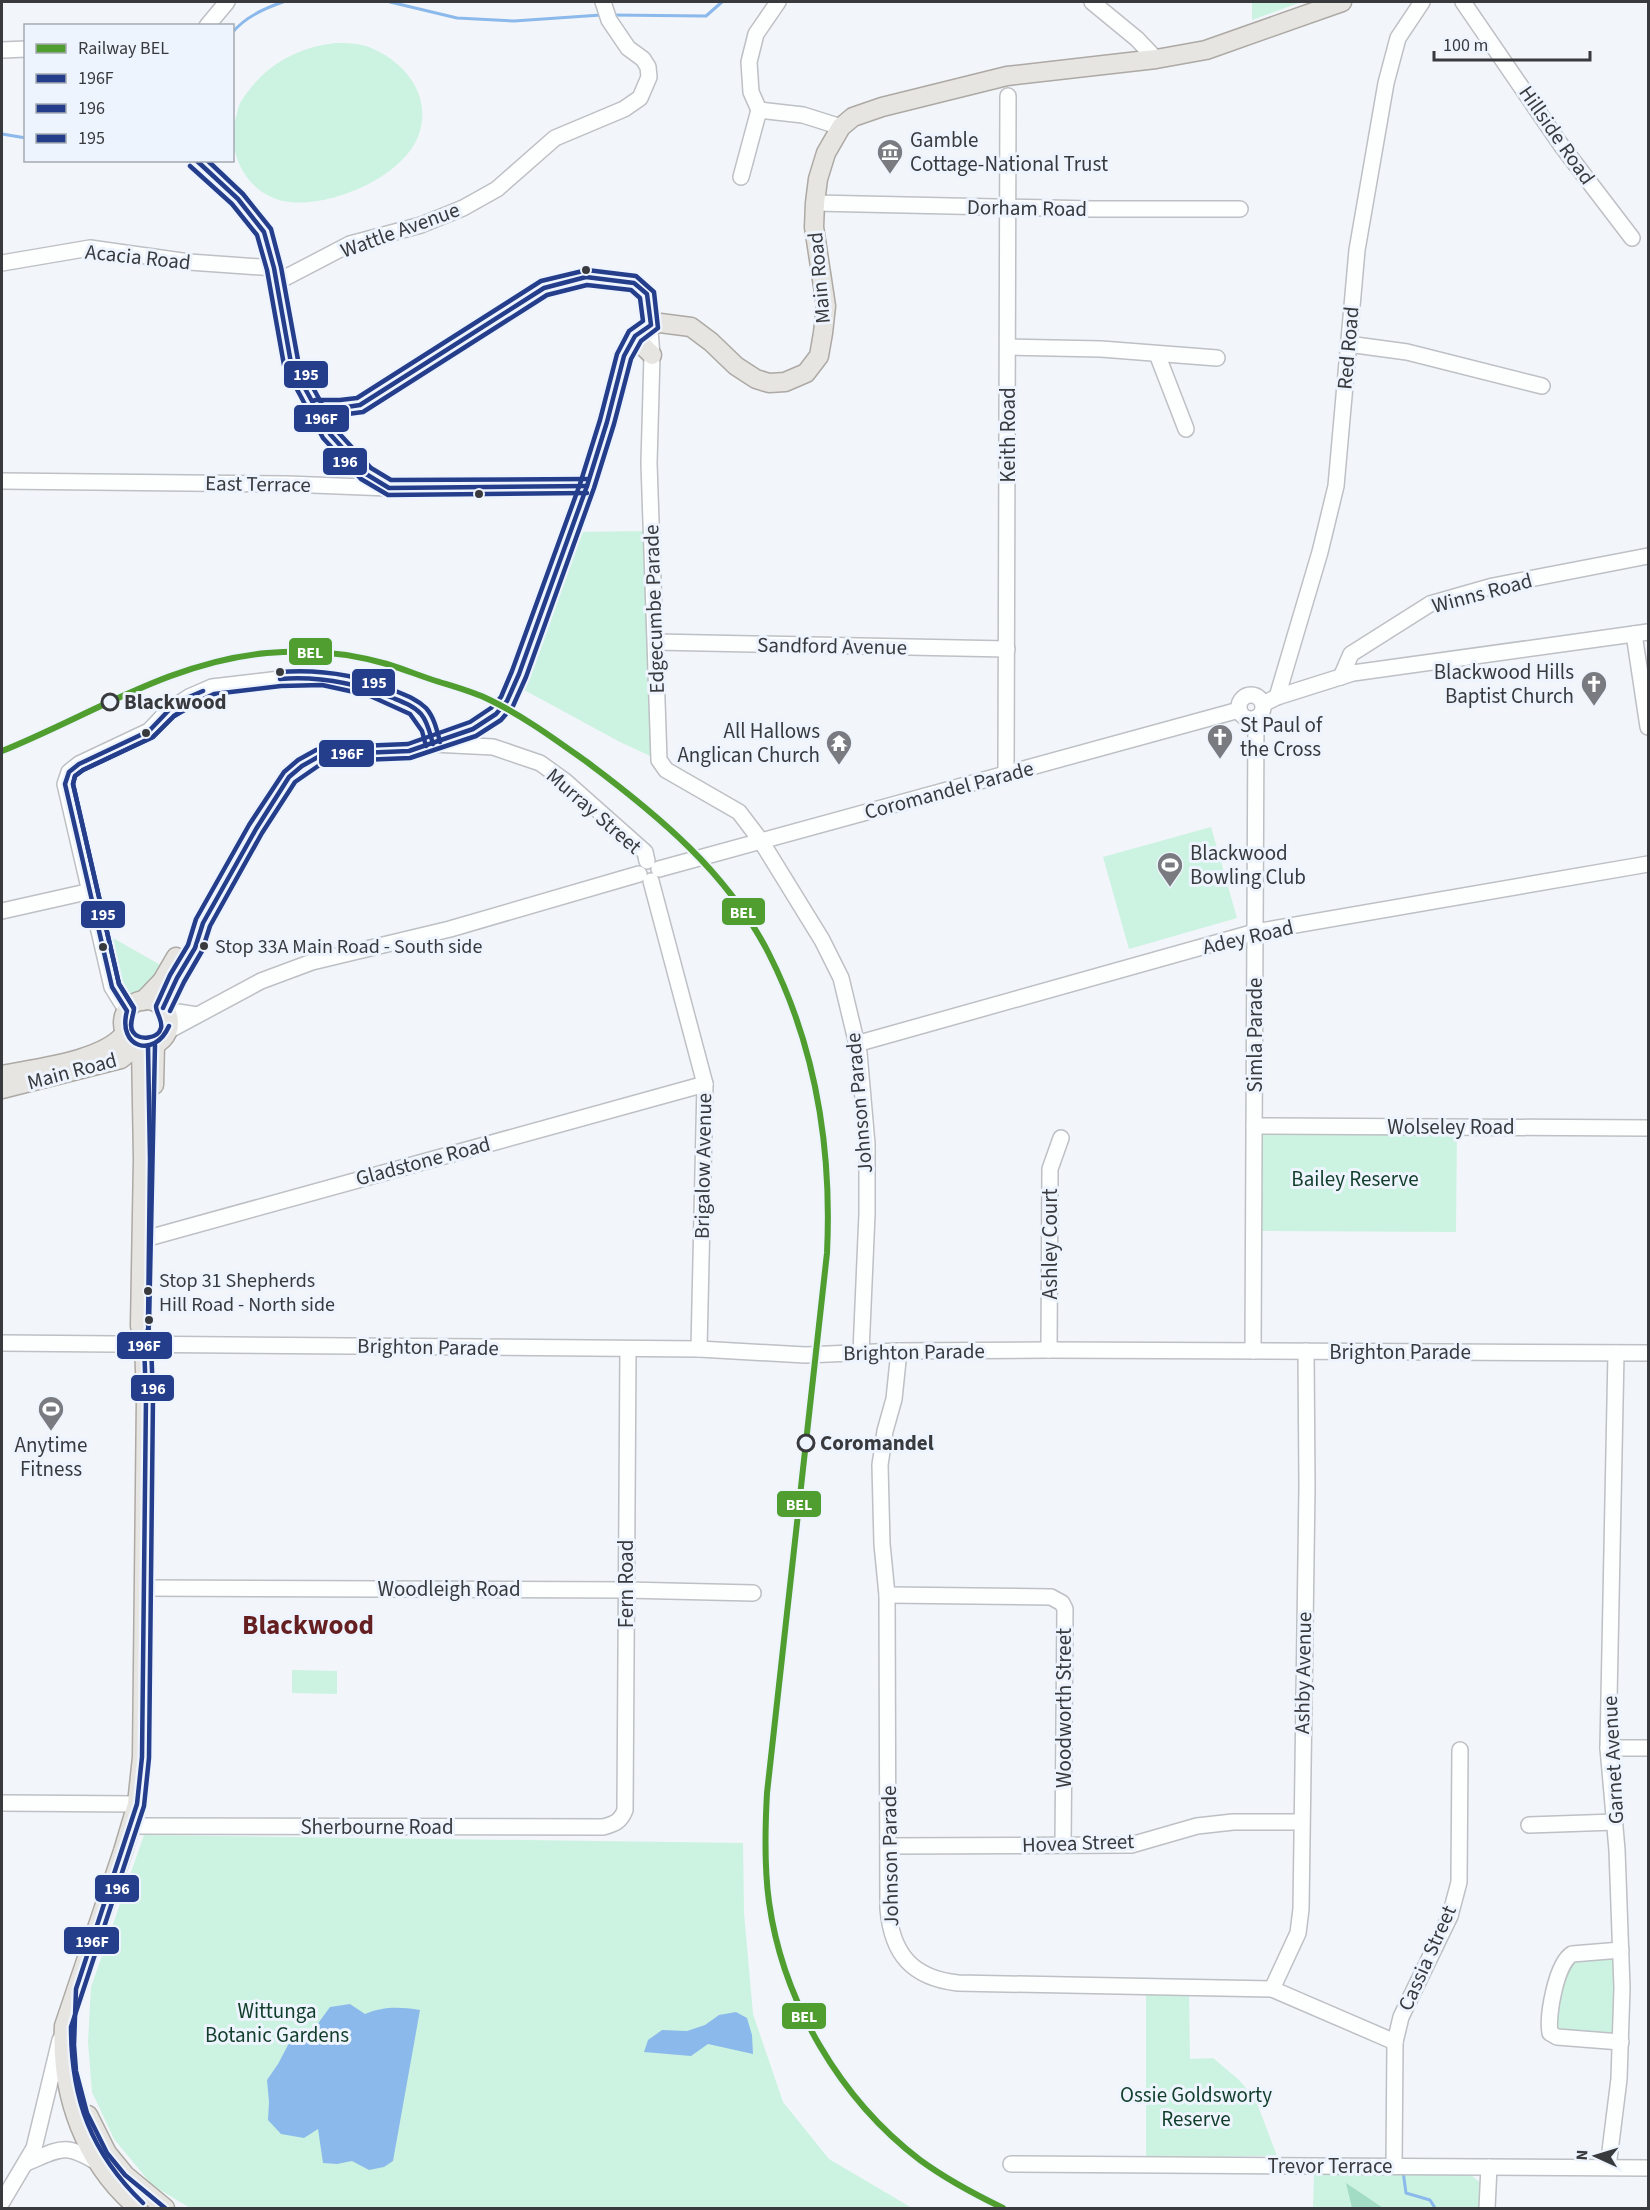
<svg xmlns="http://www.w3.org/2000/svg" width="1650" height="2210" viewBox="0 0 1650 2210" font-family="'Source Sans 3',sans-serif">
  <rect width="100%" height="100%" fill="#f2f5fa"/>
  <g fill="#ccf3e1">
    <polygon points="1252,2 1301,2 1252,20"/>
    <path d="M335,43C346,43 360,43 371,48C405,62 432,95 419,134C404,177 332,207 289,202C249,197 225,155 236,117C238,112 238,105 242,100C264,66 295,48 335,43Z"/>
    <polygon points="651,531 659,760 620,742 515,685 570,532"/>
    <polygon points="1211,827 1237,918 1129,949 1103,857"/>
    <path d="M106,934L164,967C153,979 139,1000 121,997Z"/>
    <polygon points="1254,1126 1457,1127 1456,1232 1254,1231"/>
    <polygon points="292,1670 337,1671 337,1694 292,1693"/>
    <polygon points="144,1835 743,1843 744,1913 753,2014 783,2102 829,2159 912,2208 190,2208 152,2185 114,2139 92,2092 88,2042 91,1987"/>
    <polygon points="1619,1954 1618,2040 1559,2034 1552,2024 1568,1961"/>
    <polygon points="1146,1990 1189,1992 1190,2059 1213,2058 1238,2079 1255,2098 1277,2156 1146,2157"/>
    <polygon points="1466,2171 1482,2184 1481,2208 1313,2208 1314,2174"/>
  </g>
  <polygon fill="#a2dcc4" points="1346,2183 1383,2208 1352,2208"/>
  <g fill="#8cb9eb">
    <path d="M350,2004L365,2014C384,2006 400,2007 420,2010L393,2161L384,2167L369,2170L352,2161L337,2164L323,2163L318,2129L304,2138L281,2134L268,2120L269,2102L267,2080L278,2064L288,2045L306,2029H314L330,2007Z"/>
    <polygon points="736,2012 747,2018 752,2035 753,2054 708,2044 691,2056 644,2052 648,2040 662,2030 687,2031 705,2025 719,2015"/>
  </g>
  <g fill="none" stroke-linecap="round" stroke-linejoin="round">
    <g stroke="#8cb9eb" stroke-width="3">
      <polyline points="390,2 457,18 514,21 601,15"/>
      <polyline points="611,15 706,16 722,2"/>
      <path d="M232,33C244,18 265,8 283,2"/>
      <polyline points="2,134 26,138"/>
      <polyline points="1403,2171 1406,2193 1430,2200 1435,2208"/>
    </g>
    <g stroke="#bdc0c4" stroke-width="18">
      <g id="minor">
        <polyline points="1092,2 1137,39 1156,59"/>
        <polyline points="1463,2 1561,145 1632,238"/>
        <polyline points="207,26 227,2"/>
        <polyline points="2,50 26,49"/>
        <polyline points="759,110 751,92 749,62 756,34 778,2"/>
        <polyline points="759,110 803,115 841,127"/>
        <polyline points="195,160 238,199 264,232 274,268 291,363 330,434 353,461 366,474 386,486"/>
        <polyline points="741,177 759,110"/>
        <polyline points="815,203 1093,209 1240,209"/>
        <polyline points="2,263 90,248 189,262 274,268"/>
        <polyline points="277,282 350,244 421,225 463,208 497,189 555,138 624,109 640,98 649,77 648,67 643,59 628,48 609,20 603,2"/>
        <polyline points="1348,344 1407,352 1542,386"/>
        <polyline points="1008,347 1101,349 1217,358"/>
        <polyline points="1157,354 1186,429"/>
        <polyline points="315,407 340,408 360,405 544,288 586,277 634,283 647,294 652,355 649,463 659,760 666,770 739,812 761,841 822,940 841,978 859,1053 867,1144 867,1214 861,1352"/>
        <polyline points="2,481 287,484 389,488 587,486"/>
        <polyline points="1634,634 1648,727"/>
        <polyline points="656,642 1007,649"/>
        <polyline points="1341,677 1351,654 1430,604 1493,586 1648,556"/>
        <circle cx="1251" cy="707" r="12"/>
        <polyline points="1277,697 1320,552 1336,486 1357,250 1386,83 1398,38 1422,2"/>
        <polyline points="1263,704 1277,697 1353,673 1648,632"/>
        <polyline points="1006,775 1008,96"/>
        <polyline points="659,869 1239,710"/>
        <polyline points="651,881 705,1084 699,1349"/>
        <polyline points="2,911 91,891"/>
        <polyline points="165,1010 197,1015"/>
        <polyline points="127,1011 112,987 65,784 69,772 79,764 149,731 169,710 189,697 212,687 280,679 322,677 347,681 371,688 415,708 429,728 433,744 493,747 540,763 565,781 645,852 647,861"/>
        <polyline points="168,1031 261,981 312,962 450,929 639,874"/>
        <polyline points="856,1044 1255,932 1648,864"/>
        <polyline points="1254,1126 1648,1128"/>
        <polyline points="141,1240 705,1084"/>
        <polyline points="2,1343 699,1349 805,1355 899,1351 1049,1350 1648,1353"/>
        <polyline points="1049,1350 1050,1169 1061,1138"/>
        <path d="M899,1351L894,1399L885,1431L880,1465L882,1544L887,1595L888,1909C892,1954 912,1978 958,1983L1272,1989L1395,2042"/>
        <polyline points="1253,1351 1256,718"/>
        <polyline points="144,1588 626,1590 753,1593"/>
        <polyline points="887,1595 1051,1597 1062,1603 1065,1609 1063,1845"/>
        <polyline points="1608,1748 1648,1748"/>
        <polyline points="2,1803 137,1804"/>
        <polyline points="1529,1825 1615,1822"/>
        <path d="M130,1826L603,1827C615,1824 621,1821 625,1810L628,1349"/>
        <polyline points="889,1846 1131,1845 1197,1826 1233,1822 1301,1822"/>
        <polyline points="1272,1989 1298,1933 1301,1909 1307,1487 1306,1351"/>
        <path d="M1621,2042L1557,2037L1550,2033C1547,2016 1556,1964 1572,1954L1621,1950"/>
        <path d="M26,2163C60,2149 64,2142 98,2163"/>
        <polyline points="1011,2164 1648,2168"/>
        <polyline points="1394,2166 1395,2042 1401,2017 1450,1916 1459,1882 1460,1750"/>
        <polyline points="1608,2167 1619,2079 1622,1988 1617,1850 1608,1748 1616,1353"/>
        <polyline points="2,2202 34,2148 60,2040"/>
        <polyline points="1487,2208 1489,2167"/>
      </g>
    </g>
    <g stroke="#ada9a4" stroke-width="21">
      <g id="major">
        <polyline points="630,342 643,346 652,355"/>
        <circle cx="146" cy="1023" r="23"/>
        <polyline points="143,1001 162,981 176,957"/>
        <polyline points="163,1008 177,978 195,948 203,923 256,829 289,777 302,766 318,757 335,754 409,751 473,729 496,714 507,701 519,674 587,486 607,422 624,356 635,336 651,325 660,323 691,327 711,342 736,366 756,379 769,383 785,382 806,373 819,356 823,333 826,306 814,227 815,203 818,179 826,153 841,127 853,117 882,107 1007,76 1156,59 1206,50 1342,2"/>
        <path d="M2,1075C36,1068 104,1061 125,1033"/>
        <polyline points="154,1085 155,1045"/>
        <polyline points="2,1089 121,1059 138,1045"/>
        <polyline points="88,2115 107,2153 125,2175 165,2208"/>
        <path d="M138,2208C85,2164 60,2094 64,2026L123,1851L137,1804L142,1757L146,1397L144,1344L140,1326L143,1159L141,1046"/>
      </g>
    </g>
    <use href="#minor" stroke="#fdfefe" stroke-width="15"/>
    <use href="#major" stroke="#e7e5e1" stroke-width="18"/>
    <g stroke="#eef4fe" stroke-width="9">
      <g id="bus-1">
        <polyline points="196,160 238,199 264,232 274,268 291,363 330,434 366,474 389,488 587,486"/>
        <path d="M280,679C320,676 356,683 393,698C403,702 414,706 421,714C428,722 430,734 433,744"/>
        <polyline points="163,1008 177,978 195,948 203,923 256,829 289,777 302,766 318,757 335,754 409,751 473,729 496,714 507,701 519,674 587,486 607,422 624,356 635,336 651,325 647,294 634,283 586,277 544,288 360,405 340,408 315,407"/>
        <path d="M169,1026C154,1060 117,1047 127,1011L112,987L65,784L69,772L79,764L149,731L169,710L189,697L203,691"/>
        <polyline points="155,1045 149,1325 144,1344 146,1397 142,1757 137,1804 76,1989 74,2045 76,2071 87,2113 107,2153 125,2175 165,2208"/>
      </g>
    </g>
    <g stroke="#eef4fe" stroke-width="9">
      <g id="bus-2">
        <polyline points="190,166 232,204 257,235 267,270 284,365 323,438 361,479 388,495 587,493"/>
        <polyline points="133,1007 119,984 73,784 75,776 83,770 153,737 174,716 193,704 214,694 281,686 322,685 368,695 410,714 422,731 426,746"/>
        <polyline points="170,1011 184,982 202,951 210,926 262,833 295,782 321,764 336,761 410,758 476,736 501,720 513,706 526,677 594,488 614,424 631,359 641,341 658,328 654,292 636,276 587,270 541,281 357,398 340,400 315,400"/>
        <path d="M143,2203C91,2153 71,2099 71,2027L144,1806L149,1758L153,1397L151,1343L148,1325L150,1159L148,1046"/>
      </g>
    </g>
    <g stroke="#eef4fe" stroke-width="9">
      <g id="bus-3">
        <polyline points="207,160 243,194 271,229 281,267 298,360 336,430 371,468 391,480 587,479"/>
        <path d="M279,672C320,669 356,674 393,690C405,695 417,699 426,708C434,717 437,730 440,742"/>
        <path d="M206,698L174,716L153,737L83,770L75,776L73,784L119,984L134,1008C134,1015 128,1025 133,1032C139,1041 158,1039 161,1028C163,1021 156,1013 156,1006L170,975L188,945L196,919L249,825L284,772L298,760L316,750L335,747L408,744L470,722L491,708L501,697L512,671L580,484L600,420L617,354L629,331L643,321L640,298L631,290L587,285L547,295L363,412L340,415L315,414"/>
      </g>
    </g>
    <use href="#bus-1" stroke="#243e8c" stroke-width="4.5"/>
    <use href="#bus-2" stroke="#243e8c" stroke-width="4.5"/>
    <use href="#bus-3" stroke="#243e8c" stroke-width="4.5"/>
    <g stroke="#eef4fe" stroke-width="10">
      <path id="rail-1" d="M2,751C89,716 172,661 267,653C307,649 349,653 387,664C403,669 418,675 433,680C452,686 472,691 490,700C525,717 556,740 587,762C658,815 728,873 769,954C816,1047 832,1149 827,1253L767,1793C765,1829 764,1866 769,1902C783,2002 840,2099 920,2160C946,2179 974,2194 1003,2208"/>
    </g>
    <use href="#rail-1" stroke="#509e2f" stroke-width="6"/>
  </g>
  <defs>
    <g id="museum-pin" transform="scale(1.35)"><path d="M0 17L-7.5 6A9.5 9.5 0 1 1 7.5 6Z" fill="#797b80" stroke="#eef4fe"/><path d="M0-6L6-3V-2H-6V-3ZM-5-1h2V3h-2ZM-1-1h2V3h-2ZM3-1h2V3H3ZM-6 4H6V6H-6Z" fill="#fff"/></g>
    <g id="church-pin" transform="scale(1.35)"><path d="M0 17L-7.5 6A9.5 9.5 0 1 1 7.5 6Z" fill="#797b80" stroke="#eef4fe"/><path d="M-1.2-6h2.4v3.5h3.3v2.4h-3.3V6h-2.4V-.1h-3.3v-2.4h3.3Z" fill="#fff"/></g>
    <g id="temple-pin" transform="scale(1.35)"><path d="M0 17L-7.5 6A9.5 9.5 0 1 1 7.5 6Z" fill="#797b80" stroke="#eef4fe"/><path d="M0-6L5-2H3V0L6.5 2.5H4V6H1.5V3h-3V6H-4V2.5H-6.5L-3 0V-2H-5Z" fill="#fff"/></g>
    <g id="stadium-pin" transform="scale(1.35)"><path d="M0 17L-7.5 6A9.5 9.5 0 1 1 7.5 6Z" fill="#797b80" stroke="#eef4fe"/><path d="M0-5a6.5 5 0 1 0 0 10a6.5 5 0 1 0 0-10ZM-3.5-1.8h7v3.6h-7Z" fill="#fff"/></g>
  </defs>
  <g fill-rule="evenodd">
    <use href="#museum-pin" x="890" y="152"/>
    <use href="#church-pin" x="1594" y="684"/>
    <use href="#church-pin" x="1220" y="737"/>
    <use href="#temple-pin" x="839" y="743"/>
    <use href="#stadium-pin" x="1170" y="865"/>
    <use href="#stadium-pin" x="51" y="1409"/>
  </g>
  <g fill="#383a3e" stroke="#eef4fe" stroke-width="2">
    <circle cx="586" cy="270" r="5"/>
    <circle cx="479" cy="494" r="5"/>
    <circle cx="280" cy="672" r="5"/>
    <circle cx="146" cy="733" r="5"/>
    <circle cx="204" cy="946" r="5"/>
    <circle cx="103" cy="947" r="5"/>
    <circle cx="148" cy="1291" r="5"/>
    <circle cx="149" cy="1320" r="5"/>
  </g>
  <g fill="#eef4fe" stroke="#383a3e" stroke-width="3">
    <circle cx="110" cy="702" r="8"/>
    <circle cx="806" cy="1443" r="8"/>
  </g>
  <g text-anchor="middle" stroke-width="6" stroke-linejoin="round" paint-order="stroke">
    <g font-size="20" fill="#383a3e" stroke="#eef4fe" text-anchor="start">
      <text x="215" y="953">Stop 33A Main Road - South side</text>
      <text x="159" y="1287">Stop 31 Shepherds<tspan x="159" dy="24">Hill Road - North side</tspan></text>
    </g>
    <g font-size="21" fill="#383a3e" stroke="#eef4fe">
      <text transform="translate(1557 135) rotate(55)" y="7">Hillside Road</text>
      <text transform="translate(1027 208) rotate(1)" y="7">Dorham Road</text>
      <text transform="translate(400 230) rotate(-20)" y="7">Wattle Avenue</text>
      <text transform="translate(138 257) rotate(6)" y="7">Acacia Road</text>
      <text transform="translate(819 278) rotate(-95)" y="7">Main Road</text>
      <text transform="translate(1348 348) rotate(-85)" y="7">Red Road</text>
      <text transform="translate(1008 435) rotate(-90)" y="7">Keith Road</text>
      <text transform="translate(258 484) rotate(1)" y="7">East Terrace</text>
      <text transform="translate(1482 593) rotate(-15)" y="7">Winns Road</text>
      <text transform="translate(654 609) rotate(-92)" y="7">Edgecumbe Parade</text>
      <text transform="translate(832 646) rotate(1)" y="7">Sandford Avenue</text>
      <text transform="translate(949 790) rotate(-15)" y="7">Coromandel Parade</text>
      <text transform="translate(594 811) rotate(41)" y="7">Murray Street</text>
      <text transform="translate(1248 937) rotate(-13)" y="7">Adey Road</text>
      <text transform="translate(1255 1035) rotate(-90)" y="7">Simla Parade</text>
      <text transform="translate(72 1071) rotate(-15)" y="7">Main Road</text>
      <text transform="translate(859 1103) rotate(-95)" y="7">Johnson Parade</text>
      <text x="1451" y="1134">Wolseley Road</text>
      <text transform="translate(423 1161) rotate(-15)" y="7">Gladstone Road</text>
      <text transform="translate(703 1166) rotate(-89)" y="7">Brigalow Avenue</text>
      <text transform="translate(1050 1244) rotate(-90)" y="7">Ashley Court</text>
      <text transform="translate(428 1347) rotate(1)" y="7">Brighton Parade</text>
      <text transform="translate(914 1352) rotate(-1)" y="7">Brighton Parade</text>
      <text x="1400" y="1359">Brighton Parade</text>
      <text transform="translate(626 1584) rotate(-90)" y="7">Fern Road</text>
      <text x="449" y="1596">Woodleigh Road</text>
      <text transform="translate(1303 1673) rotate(-89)" y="7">Ashby Avenue</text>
      <text transform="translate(1064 1708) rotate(-90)" y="7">Woodworth Street</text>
      <text transform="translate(1613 1760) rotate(-93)" y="7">Garnet Avenue</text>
      <text x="377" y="1834">Sherbourne Road</text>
      <text transform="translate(1078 1843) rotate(-2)" y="7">Hovea Street</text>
      <text transform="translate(890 1856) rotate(-91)" y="7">Johnson Parade</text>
      <text transform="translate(1427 1958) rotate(-66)" y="7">Cassia Street</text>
      <text x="1330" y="2173">Trevor Terrace</text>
    </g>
    <g font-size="21" fill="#383a3e" stroke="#eef4fe" text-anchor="start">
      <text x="910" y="147">Gamble<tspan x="910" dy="24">Cottage-National Trust</tspan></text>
      <text x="1574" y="679" text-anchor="end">Blackwood Hills<tspan x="1574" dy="24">Baptist Church</tspan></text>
      <text x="1240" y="732">St Paul of<tspan x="1240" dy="24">the Cross</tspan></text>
      <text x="820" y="738" text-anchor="end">All Hallows<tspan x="820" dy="24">Anglican Church</tspan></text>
      <text x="1190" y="860">Blackwood<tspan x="1190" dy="24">Bowling Club</tspan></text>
      <text x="51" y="1452" text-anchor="middle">Anytime<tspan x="51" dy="24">Fitness</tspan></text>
    </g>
    <g font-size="21" font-weight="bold" fill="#383a3e" stroke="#eef4fe" text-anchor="start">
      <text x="124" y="709">Blackwood</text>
      <text x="820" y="1450">Coromandel</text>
    </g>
    <g font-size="21" fill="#113e2a" stroke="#eef4fe">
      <text x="1355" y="1186">Bailey Reserve</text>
      <text x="277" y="2018">Wittunga<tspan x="277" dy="24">Botanic Gardens</tspan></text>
      <text x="1196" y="2102">Ossie Goldsworty<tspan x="1196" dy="24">Reserve</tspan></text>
    </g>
    <g font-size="27" font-weight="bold" fill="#651f20" stroke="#eef4fe">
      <text x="308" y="1634">Blackwood</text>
    </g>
  </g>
  <g stroke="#eef4fe" stroke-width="2">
    <rect x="283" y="360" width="46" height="29" rx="6" fill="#243e8c"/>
    <rect x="293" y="404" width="57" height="29" rx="6" fill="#243e8c"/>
    <rect x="322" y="447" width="46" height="29" rx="6" fill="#243e8c"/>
    <rect x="288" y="637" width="45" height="29" rx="6" fill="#509e2f"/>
    <rect x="351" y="668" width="45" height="29" rx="6" fill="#243e8c"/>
    <rect x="318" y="739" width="57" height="29" rx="6" fill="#243e8c"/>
    <rect x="721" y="897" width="45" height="29" rx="6" fill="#509e2f"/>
    <rect x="80" y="900" width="46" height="29" rx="6" fill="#243e8c"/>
    <rect x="116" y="1331" width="57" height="29" rx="6" fill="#243e8c"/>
    <rect x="130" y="1374" width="45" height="28" rx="6" fill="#243e8c"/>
    <rect x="776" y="1490" width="46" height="28" rx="6" fill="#509e2f"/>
    <rect x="94" y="1874" width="46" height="29" rx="6" fill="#243e8c"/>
    <rect x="63" y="1926" width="57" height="29" rx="6" fill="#243e8c"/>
    <rect x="781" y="2002" width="46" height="28" rx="6" fill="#509e2f"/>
  </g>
  <g font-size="16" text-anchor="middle" font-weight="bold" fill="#fff">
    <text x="306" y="380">195</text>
    <text x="321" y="424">196F</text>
    <text x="345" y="467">196</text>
    <text x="310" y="658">BEL</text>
    <text x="374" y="688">195</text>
    <text x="347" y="759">196F</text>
    <text x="743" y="918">BEL</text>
    <text x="103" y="920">195</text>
    <text x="144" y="1351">196F</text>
    <text x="153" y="1394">196</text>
    <text x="799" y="1510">BEL</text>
    <text x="117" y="1894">196</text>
    <text x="92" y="1947">196F</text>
    <text x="804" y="2022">BEL</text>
  </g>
  <rect width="1650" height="2210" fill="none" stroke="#383a3e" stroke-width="6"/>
  <rect x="24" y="24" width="210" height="138" fill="#eef4fe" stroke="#a5aab1" stroke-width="1.5"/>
  <rect x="36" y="44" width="30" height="9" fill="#509e2f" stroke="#a5aab1" stroke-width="1.5"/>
  <text x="78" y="54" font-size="18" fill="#383a3e">Railway BEL</text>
  <rect x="36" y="74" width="30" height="9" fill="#243e8c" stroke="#a5aab1" stroke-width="1.5"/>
  <text x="78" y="84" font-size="18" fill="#383a3e">196F</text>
  <rect x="36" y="104" width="30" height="9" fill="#243e8c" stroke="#a5aab1" stroke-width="1.5"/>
  <text x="78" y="114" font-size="18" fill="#383a3e">196</text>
  <rect x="36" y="134" width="30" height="9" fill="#243e8c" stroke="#a5aab1" stroke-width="1.5"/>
  <text x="78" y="144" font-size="18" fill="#383a3e">195</text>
  <g transform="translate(1596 2156) rotate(274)" stroke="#eef4fe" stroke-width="4.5" paint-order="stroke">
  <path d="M0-4.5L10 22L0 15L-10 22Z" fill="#383a3e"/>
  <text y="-9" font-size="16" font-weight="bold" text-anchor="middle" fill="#383a3e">N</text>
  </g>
  <path d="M1434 51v9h156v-9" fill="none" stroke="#383a3e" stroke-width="3"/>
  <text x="1443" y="51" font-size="18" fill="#383a3e" stroke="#eef4fe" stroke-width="4.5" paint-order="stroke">100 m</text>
</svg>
